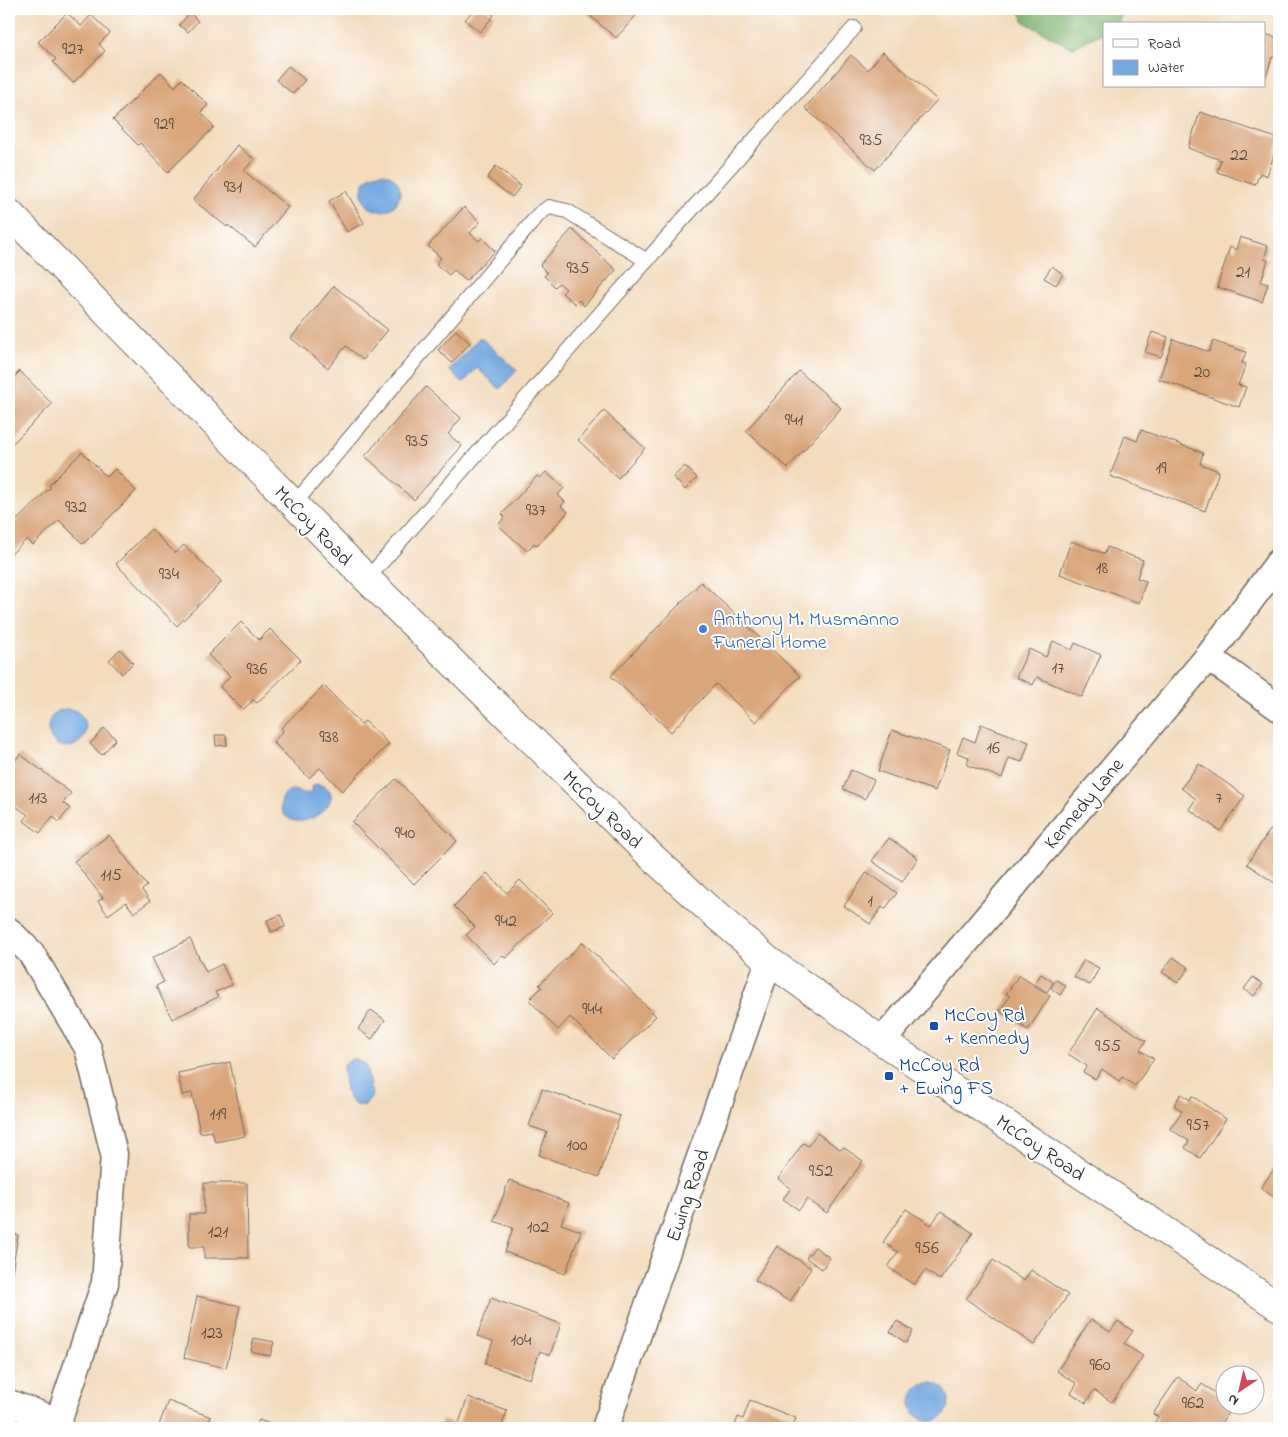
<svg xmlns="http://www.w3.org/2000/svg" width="1288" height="1437" viewBox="0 0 1288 1437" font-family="'Indie Flower',sans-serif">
  <rect width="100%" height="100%" fill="#fff"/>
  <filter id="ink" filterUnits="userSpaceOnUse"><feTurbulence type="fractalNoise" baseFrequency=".02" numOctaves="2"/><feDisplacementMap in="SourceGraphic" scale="10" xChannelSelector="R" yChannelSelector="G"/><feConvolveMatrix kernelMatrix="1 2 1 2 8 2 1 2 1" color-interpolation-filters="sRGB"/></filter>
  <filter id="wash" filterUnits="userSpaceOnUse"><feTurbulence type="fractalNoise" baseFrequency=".0096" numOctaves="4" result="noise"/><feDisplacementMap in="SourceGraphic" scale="20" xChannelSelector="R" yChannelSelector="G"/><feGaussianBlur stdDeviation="1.12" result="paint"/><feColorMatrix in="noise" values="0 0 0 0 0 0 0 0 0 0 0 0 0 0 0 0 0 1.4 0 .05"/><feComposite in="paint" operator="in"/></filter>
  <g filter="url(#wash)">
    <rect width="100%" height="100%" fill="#f3dcbd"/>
    <polygon fill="#7fb36f" stroke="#556f4d" points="1019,9 1126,9 1117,24 1104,24 1104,32 1072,48 1024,22"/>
    <g fill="#74a9e1" stroke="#506a86">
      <circle cx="381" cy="192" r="19"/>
      <polygon points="480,337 517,370 500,389 477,368 463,383 449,370"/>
      <circle cx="67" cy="728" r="19"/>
      <path d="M317,784C358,793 298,842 282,811C281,808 280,804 282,800C288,781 301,796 311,793L313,786Z"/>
      <path d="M352,1059H357L365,1064L372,1094L371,1098L365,1105C344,1110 345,1081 343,1066L347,1062Z"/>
      <circle cx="930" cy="1402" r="19"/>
    </g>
    <g id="blocks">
      <g fill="#d9a67c">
        <polygon points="474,9 486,9 494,15 480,32 465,20"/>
        <polygon points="582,9 642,9 616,38"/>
        <polygon points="67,13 81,26 91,15 110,33 99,44 105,51 73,83 53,62 56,59 38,42"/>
        <polygon points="190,13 198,21 188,32 179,25"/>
        <polygon points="1264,34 1279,38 1279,59 1272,57 1266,77 1264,77"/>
        <polygon points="883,52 937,100 875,170 805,108 851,55 868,70"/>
        <polygon points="288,66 305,80 293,94 276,80"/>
        <polygon points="161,72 175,87 182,79 208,105 201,112 214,127 168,172 140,143 138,145 113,120"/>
        <polygon points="1200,112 1279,139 1267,176 1260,173 1255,185 1217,172 1221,160 1188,148"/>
        <polygon points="237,145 254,159 244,171 288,207 255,247 228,225 227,227 193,200"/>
        <polygon points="496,166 521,186 512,197 487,178"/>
        <polygon points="346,191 364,223 347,232 329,201"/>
        <polygon points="464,207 480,222 470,233 479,241 482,238 495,251 466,281 454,270 449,275 436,264 441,258 428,246"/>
        <polygon points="572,229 616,270 584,306 579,300 575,304 562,293 566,289 559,283 555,287 544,276 547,273 540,265"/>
        <polygon points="1240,237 1268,246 1264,259 1268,260 1261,282 1268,284 1262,302 1217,287 1230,247 1236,250"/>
        <polygon points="1052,266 1063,274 1056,285 1044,278"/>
        <polygon points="334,286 388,330 363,360 346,346 328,368 291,338"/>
        <polygon points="456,330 470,343 452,363 438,350"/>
        <polygon points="1152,332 1168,337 1161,357 1145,352"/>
        <polygon points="1173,339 1209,352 1213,341 1246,352 1242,363 1246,364 1238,385 1246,387 1239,407 1159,379"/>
        <polygon points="20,371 52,404 9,447 9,382"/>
        <polygon points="799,371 841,408 788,468 746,431"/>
        <polygon points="426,387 461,418 448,434 462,446 414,500 365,456"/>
        <polygon points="604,411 645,448 618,478 578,440"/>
        <polygon points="1141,430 1203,453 1200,464 1219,471 1205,511 1110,476 1125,436 1137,441"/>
        <polygon points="82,452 107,477 115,469 136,491 83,544 59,520 33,545 27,539 9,556 9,520 13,524 51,487 49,485"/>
        <polygon points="685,466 697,478 685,490 673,477"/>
        <polygon points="546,472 564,488 558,495 565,502 561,506 568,512 537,546 534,543 527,551 498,525 505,517 502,514 537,476 540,478"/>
        <polygon points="151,529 175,553 184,545 222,582 177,626 116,564"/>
        <polygon points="1071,541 1105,554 1107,547 1143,560 1137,578 1146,581 1139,603 1060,574"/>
        <polygon points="701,582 800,676 756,722 716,684 671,732 611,676"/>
        <polygon points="241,622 259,640 270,629 301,660 257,703 253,700 243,710 220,687 230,676 208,655"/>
        <polygon points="1053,641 1072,650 1075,643 1101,655 1082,697 1037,677 1033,685 1016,677 1029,649 1046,657"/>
        <polygon points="120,649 133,663 122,674 109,660"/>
        <polygon points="324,686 361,724 365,721 389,744 342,791 320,768 309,778 273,742 283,731 281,728"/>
        <polygon points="981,724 1029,742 1022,762 1009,758 1002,778 967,765 969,757 957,753 963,737 975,742"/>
        <polygon points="104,728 116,739 102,755 90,744"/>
        <polygon points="892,730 950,750 935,791 878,771"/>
        <polygon points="215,735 226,735 227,745 216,746"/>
        <polygon points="20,754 71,793 63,803 70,808 59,822 53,816 40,833 24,821 28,815 9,801 9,769"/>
        <polygon points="1199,764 1245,796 1220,831 1189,809 1196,799 1181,788"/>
        <polygon points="851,770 874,780 865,799 843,789"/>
        <polygon points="396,779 457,841 414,884 352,822"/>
        <polygon points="1270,830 1279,836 1279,886 1247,864"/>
        <polygon points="109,835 147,886 142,890 150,901 134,913 126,902 108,915 98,901 103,898 74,861"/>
        <polygon points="889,838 918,858 902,882 872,861"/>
        <polygon points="867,872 897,893 885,909 882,907 870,924 844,906"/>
        <polygon points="487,873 507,893 520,880 552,913 506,958 502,955 494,964 466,935 475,927 454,906"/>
        <polygon points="281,915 285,927 271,932 267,920"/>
        <polygon points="190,939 206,972 222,964 232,985 215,992 218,997 172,1019 156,986 164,982 152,958"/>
        <polygon points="583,942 656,1016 612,1059 570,1017 558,1030 529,1000 542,987 539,985"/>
        <polygon points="1173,957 1189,968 1178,983 1162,972"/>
        <polygon points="1084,960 1099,968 1090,985 1074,977"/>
        <polygon points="1041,974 1053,982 1047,992 1035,984"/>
        <polygon points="1019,975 1050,996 1028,1030 1000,1011 1010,996 1006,994"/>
        <polygon points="1253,977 1263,984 1254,996 1244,989"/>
        <polygon points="1056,980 1066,986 1060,995 1051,988"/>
        <polygon points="1098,1008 1146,1041 1140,1050 1154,1059 1135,1086 1122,1077 1119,1081 1102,1069 1095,1079 1083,1072 1087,1066 1068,1054"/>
        <polygon points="371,1010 385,1020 372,1039 358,1029"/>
        <polygon points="230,1062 245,1136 215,1142 212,1131 200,1133 192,1093 182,1095 178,1073"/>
        <polygon points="542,1089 620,1116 599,1177 539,1155 547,1132 529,1126"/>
        <polygon points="1181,1094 1190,1100 1192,1096 1226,1119 1200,1158 1185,1148 1189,1141 1170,1129 1182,1111 1174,1105"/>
        <polygon points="817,1133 841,1150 843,1147 863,1161 827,1213 807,1199 799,1210 783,1199 791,1188 778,1179 803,1143 808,1146"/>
        <polygon points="1279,1161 1279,1201 1261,1188"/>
        <polygon points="509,1180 569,1203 561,1224 581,1231 565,1274 505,1252 513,1228 494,1221"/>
        <polygon points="204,1183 247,1183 248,1258 204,1258 204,1247 189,1247 189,1214 204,1214"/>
        <polygon points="906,1209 931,1225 941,1211 973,1233 940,1280 925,1270 914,1285 888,1267 898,1252 883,1242"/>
        <polygon points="9,1233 18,1235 10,1285 9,1285"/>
        <polygon points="777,1246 811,1268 790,1302 755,1280"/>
        <polygon points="815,1247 830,1258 822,1269 806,1258"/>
        <polygon points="993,1260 1024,1281 1031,1270 1068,1295 1034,1345 966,1299"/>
        <polygon points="197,1296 240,1306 226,1368 184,1358"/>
        <polygon points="491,1298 561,1324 550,1355 540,1351 530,1379 485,1364 493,1341 477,1336"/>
        <polygon points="1091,1319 1110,1332 1118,1321 1133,1331 1124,1344 1143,1356 1112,1402 1094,1390 1086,1403 1071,1393 1077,1384 1057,1371"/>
        <polygon points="897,1321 913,1331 906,1343 890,1332"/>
        <polygon points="254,1338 274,1342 270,1356 251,1351"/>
        <polygon points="1178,1377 1197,1391 1202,1384 1226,1400 1226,1404 1233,1405 1218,1428 1155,1428 1152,1426 1158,1417 1153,1414"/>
        <polygon points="468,1397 507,1411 501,1428 439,1428 442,1420 458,1426"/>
        <polygon points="750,1400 796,1418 792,1428 734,1428 738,1417 743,1419"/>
        <polygon points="168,1401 211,1417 206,1428 158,1428"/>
        <polygon points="259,1420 281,1428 255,1428"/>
      </g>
    </g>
  </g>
  <g filter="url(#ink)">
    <use href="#blocks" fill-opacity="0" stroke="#71695e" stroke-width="1"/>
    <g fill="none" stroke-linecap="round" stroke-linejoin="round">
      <g stroke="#71695e" stroke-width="16">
        <g id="service">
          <polyline points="294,504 539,214 549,207 567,211 647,261"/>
          <polyline points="367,579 678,225 854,28"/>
        </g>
      </g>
      <g stroke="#71695e" stroke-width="29">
        <g id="minor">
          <polyline points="1208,657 1279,708"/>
          <polyline points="9,931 31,953 88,1048 114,1154 105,1283 56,1428"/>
          <polyline points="882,1041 1208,657 1279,562"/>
          <polyline points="9,1403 58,1421"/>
          <polyline points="605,1428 769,961"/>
        </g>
      </g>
      <g stroke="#71695e" stroke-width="30">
        <polyline id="tertiary" points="9,213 367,579 650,855 703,904 769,961 882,1041 1279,1307"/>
      </g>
      <use href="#service" stroke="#fff" stroke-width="14"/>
      <use href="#minor" stroke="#fff" stroke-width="26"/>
      <use href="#tertiary" stroke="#fff" stroke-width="28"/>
    </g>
  </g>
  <circle fill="#3f7fe0" stroke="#fff" stroke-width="2" cx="703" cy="629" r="5"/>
  <g fill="#1a4fb4" stroke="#fff" stroke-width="2">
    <rect x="929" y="1021" width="10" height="10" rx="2.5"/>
    <rect x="884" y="1071" width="10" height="10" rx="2.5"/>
  </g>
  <g text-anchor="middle" stroke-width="4" stroke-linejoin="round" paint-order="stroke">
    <g font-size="18" fill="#564a3f">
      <text x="73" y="54">927</text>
      <text x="164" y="129">929</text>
      <text x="871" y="145">935</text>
      <text x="1239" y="160">22</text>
      <text x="233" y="192">931</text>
      <text x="578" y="273">935</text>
      <text x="1243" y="277">21</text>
      <text x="1202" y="377">20</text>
      <text x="794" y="425">941</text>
      <text x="417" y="446">935</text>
      <text x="1161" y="473">19</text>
      <text x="76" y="512">932</text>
      <text x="536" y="515">937</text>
      <text x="1102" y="573">18</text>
      <text x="169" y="579">934</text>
      <text x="1058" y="673">17</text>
      <text x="257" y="674">936</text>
      <text x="329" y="742">938</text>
      <text x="993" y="753">16</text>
      <text x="38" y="803">113</text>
      <text x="1219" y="803">7</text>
      <text x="405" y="838">940</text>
      <text x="111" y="880">115</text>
      <text x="870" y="906">1</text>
      <text x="506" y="926">942</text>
      <text x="592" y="1014">944</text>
      <text x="1108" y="1051">955</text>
      <text x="218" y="1119">119</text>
      <text x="1198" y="1130">957</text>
      <text x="577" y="1150">100</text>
      <text x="821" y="1176">952</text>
      <text x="538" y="1232">102</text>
      <text x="218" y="1237">121</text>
      <text x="927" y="1253">956</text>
      <text x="212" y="1338">123</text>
      <text x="521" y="1345">104</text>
      <text x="1100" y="1370">960</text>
      <text x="1193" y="1408">962</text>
    </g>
    <g font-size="20" fill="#2b2b2b" stroke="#fff">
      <text transform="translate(314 525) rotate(46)" y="7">McCoy Road</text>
      <text transform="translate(1083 803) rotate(-50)" y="7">Kennedy Lane</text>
      <text transform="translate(603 809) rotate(44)" y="7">McCoy Road</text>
      <text transform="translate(1041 1147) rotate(34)" y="7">McCoy Road</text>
      <text transform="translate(687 1195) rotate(-71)" y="7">Ewing Road</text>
    </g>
    <g font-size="20" fill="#366cbe" stroke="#fff" text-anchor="start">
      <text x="713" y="625">Anthony M. Musmanno<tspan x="713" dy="23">Funeral Home</tspan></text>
    </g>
    <g font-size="20" fill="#164399" stroke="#fff" text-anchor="start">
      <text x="944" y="1021">McCoy Rd<tspan x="944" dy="23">+ Kennedy</tspan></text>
      <text x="899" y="1071">McCoy Rd<tspan x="899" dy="23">+ Ewing FS</tspan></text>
    </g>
  </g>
  <rect width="1288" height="1437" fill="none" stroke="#fff" stroke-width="30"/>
  <rect x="1103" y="22" width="162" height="65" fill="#ffffff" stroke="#aaaaaa"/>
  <rect x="1113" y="39" width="25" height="8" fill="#ffffff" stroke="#aaaaaa"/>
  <text x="1148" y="48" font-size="15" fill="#2b2b2b">Road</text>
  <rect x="1113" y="60" width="25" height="15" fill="#74a9e1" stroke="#aaaaaa"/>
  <text x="1148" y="72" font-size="15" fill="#2b2b2b">Water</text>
  <g transform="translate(1240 1390) rotate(215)"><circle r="24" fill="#ffffff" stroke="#aaaaaa"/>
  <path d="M0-4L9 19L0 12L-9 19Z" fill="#d1495b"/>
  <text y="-8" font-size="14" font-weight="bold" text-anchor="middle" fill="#2b2b2b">N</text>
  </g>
</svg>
